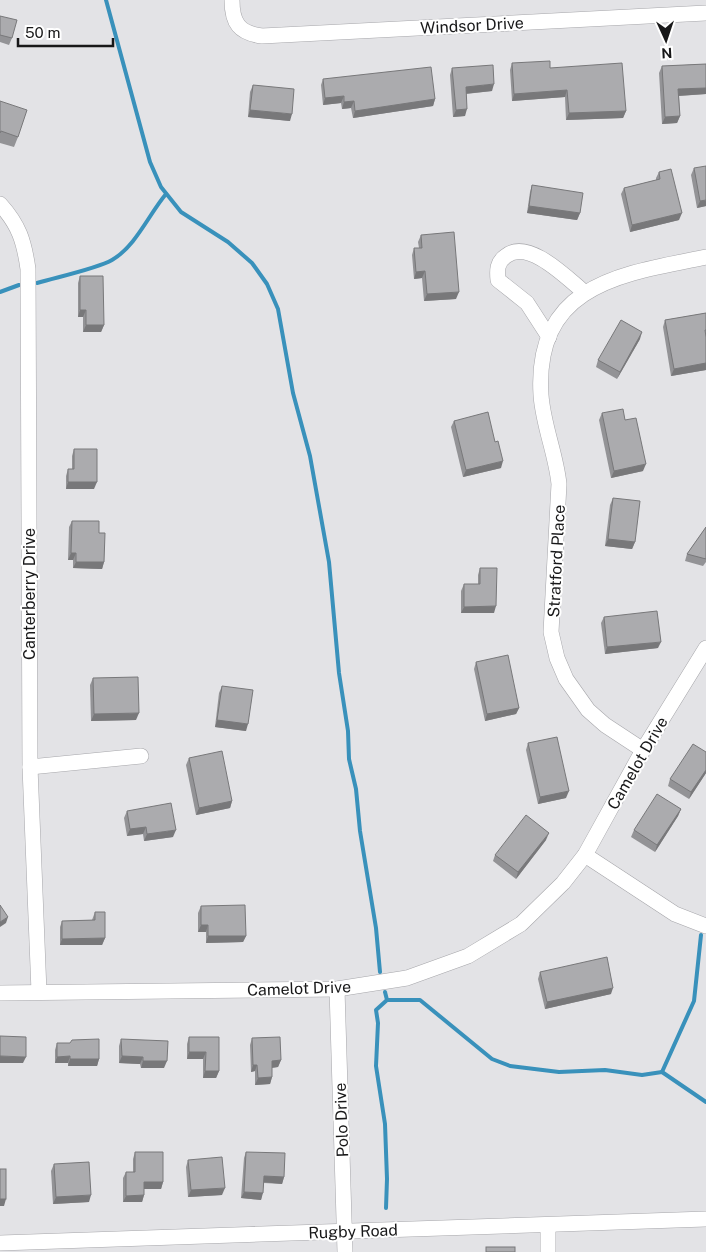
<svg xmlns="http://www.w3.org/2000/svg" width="706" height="1252" viewBox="0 0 706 1252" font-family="'Public Sans',sans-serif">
  <rect width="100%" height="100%" fill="#e3e3e6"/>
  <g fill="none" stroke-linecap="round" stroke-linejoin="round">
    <g stroke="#3991bb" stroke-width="4">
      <polyline points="106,0 150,162 161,187 181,212 228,242 252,263 267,284 278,309 293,393 310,456 329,562 339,673 348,731 349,759 356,789 360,831 376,928 380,972"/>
      <path d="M37,283C57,277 96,269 112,260C136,246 149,214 166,194"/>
      <polyline points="0,292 19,285"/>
      <polyline points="385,992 387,1000"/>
      <polyline points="662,1072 694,1001 701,935"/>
      <polyline points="662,1072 706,1102"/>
      <polyline points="386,1208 387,1179 385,1124 376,1066 378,1023 376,1010 387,1000 420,1000 492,1059 510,1066 559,1072 605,1070 642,1075 662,1072"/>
    </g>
    <g stroke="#a6a6aa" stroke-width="16">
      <g id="street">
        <path d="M232,0C232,23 239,33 262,36L706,13"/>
        <path d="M0,204C19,225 24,241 28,269L30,767L39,992"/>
        <path d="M549,337L527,303L498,280C497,270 497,262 506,256C528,238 567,278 584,292"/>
        <path d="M643,750L605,725L588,710L566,679L557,658L551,632L559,484C556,454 543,425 541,395C534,284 622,274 706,257"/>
        <polyline points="30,767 141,756"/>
        <polyline points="585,855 675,914 706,926"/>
        <polyline points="337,989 345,1252"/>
        <polyline points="0,993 337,989 407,978 468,956 521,924 563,883 585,855 643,750 706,648"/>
        <polyline points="0,1243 706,1219"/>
        <polyline points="548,1252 548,1225"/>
      </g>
    </g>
    <use href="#street" stroke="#fff" stroke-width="15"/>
  </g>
  <g fill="#939396">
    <polygon points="0,16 12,38 9,45 0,42"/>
    <polygon points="512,63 550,68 626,111 623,118 566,120 565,97 512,101 510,70"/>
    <polygon points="706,64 706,94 679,96 680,116 677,123 662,124 659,73 662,66"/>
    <polygon points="452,68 492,91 466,94 465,116 453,117 450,75"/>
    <polygon points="323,79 435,99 433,106 353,118 351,108 342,109 341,103 323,105 321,85"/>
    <polygon points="253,85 290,121 248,117 250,92"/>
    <polygon points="0,101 18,137 14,147 0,143"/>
    <polygon points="694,168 706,206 697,208 691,175"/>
    <polygon points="659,172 679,220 630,232 621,194 624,188 656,180 656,178"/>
    <polygon points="532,185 580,213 577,220 527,213 530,192"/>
    <polygon points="421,235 456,299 424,301 422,278 414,279 412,255 414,248 419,248 418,242"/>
    <polygon points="80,276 104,325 101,332 83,332 83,317 78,317 78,283"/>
    <polygon points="706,313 706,370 671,376 663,327 665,320"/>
    <polygon points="640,339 617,379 596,367 598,360"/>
    <polygon points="602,413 625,420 643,471 611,478 599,420"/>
    <polygon points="454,421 501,468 463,477 451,427"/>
    <polygon points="74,449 94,489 66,489 66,476 68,469 72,469 72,456"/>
    <polygon points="613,498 635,542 632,549 605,546 610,505"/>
    <polygon points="72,521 99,533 104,562 102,569 73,568 73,560 68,560 69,527"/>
    <polygon points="706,527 706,562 703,566 685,561 687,554"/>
    <polygon points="480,568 494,613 461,613 461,591 464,584 478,584 478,575"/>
    <polygon points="604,617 658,648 605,654 601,623"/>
    <polygon points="476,662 519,708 516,714 485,721 474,669"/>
    <polygon points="93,678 136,720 91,721 90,685"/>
    <polygon points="222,686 246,731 215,727 219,693"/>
    <polygon points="528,743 566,798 538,804 526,750"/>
    <polygon points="706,752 706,773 689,799 668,786 670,779"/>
    <polygon points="189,758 232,801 230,808 196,815 186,765"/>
    <polygon points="681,809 678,816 655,852 631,837 634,830"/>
    <polygon points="127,811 173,837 144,841 143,834 127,836 124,818"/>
    <polygon points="546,840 516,879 493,861 495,855"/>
    <polygon points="201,906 246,936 243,942 206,943 206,932 198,932 198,913"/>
    <polygon points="95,912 105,938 102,945 60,945 60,927 62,921 92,920"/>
    <polygon points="540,972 611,994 545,1009 538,979"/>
    <polygon points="189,1037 219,1037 219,1071 216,1078 203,1078 203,1059 187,1059 187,1044"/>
    <polygon points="252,1038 281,1060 278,1067 272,1068 272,1077 270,1084 255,1085 255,1071 251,1072 250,1045"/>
    <polygon points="121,1039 164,1068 141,1068 140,1064 119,1063 119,1046"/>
    <polygon points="57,1043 99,1059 97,1066 68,1066 68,1063 55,1063 55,1050"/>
    <polygon points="135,1152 163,1182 161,1189 144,1189 144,1195 142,1202 123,1202 123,1178 126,1172 133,1172 133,1159"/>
    <polygon points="246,1152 284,1177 282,1184 264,1183 261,1200 241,1198 244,1158"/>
    <polygon points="188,1160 222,1195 188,1197 186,1167"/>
    <polygon points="54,1164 89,1202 53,1204 51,1171"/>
  </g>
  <g fill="#78787a">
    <polygon points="494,84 492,91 463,94 466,87"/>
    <polygon points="706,88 706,94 676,96 678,89"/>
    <polygon points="567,90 565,97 512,101 514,94"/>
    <polygon points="344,96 341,103 323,105 325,98"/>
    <polygon points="435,99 433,106 353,118 355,111"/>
    <polygon points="354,101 351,108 342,109 344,102"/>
    <polygon points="467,109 465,116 453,117 456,110"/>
    <polygon points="250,110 292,114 290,121 248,117"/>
    <polygon points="626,111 623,118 566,120 569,113"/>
    <polygon points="680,116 677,123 662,124 665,117"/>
    <polygon points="706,200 706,206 697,208 700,201"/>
    <polygon points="529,206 580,213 577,220 527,213"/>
    <polygon points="682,213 679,220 630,232 632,225"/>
    <polygon points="425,271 422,278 414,279 416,272"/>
    <polygon points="459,292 456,299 424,301 427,294"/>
    <polygon points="80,310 86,310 83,317 78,317"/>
    <polygon points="86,325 104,325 101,332 83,332"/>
    <polygon points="642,332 640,339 617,379 620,372"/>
    <polygon points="706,363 706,370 671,376 674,369"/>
    <polygon points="503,461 501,468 463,477 466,470"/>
    <polygon points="646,464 643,471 611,478 614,471"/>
    <polygon points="68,482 97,482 94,489 66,489"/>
    <polygon points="608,539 635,542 632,549 605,546"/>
    <polygon points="71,553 76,553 73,560 68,560"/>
    <polygon points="76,562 104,562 102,569 73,568"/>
    <polygon points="496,606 494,613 461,613 464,607"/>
    <polygon points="661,642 658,648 605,654 607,647"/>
    <polygon points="519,708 516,714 485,721 487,714"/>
    <polygon points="139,713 136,720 91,721 94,714"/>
    <polygon points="217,720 248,724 246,731 215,727"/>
    <polygon points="706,770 706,773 689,799 691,792"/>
    <polygon points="569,791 566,798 538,804 540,797"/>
    <polygon points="232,801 230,808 196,815 199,808"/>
    <polygon points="681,809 678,816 655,852 657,845"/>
    <polygon points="146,827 143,834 127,836 130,829"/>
    <polygon points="176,830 173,837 144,841 147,834"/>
    <polygon points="549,833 546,840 516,879 518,872"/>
    <polygon points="8,917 6,923 0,927 0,922"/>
    <polygon points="201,925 208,925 206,932 198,932"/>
    <polygon points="208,936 246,936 243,942 206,943"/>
    <polygon points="105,938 102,945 60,945 62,939"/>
    <polygon points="613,988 611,994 545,1009 547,1002"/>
    <polygon points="189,1052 206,1052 203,1059 187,1059"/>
    <polygon points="0,1056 26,1057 23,1063 0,1063"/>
    <polygon points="70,1056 68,1063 55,1063 57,1057"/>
    <polygon points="122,1056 143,1057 140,1064 119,1063"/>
    <polygon points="70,1059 99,1059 97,1066 68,1066"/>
    <polygon points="281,1060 278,1067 269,1068 272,1061"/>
    <polygon points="143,1061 167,1061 164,1068 141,1068"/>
    <polygon points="253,1065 257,1065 255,1071 251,1072"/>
    <polygon points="205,1071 219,1071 216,1078 203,1078"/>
    <polygon points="272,1077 270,1084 255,1085 258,1078"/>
    <polygon points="264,1176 284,1177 282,1184 262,1182"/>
    <polygon points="144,1182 163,1182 161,1189 141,1189"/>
    <polygon points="225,1188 222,1195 188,1197 191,1190"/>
    <polygon points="244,1192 263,1193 261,1200 241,1198"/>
    <polygon points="91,1195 89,1202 53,1204 56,1197"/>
    <polygon points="144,1195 142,1202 123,1202 126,1196"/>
    <polygon points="0,1199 6,1199 4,1206 0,1206"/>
  </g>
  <g fill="#ababae" stroke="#78787a">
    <polygon points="0,16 17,20 12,38 0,35"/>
    <polygon points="550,61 550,68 622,63 626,111 569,113 567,90 514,94 512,63"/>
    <polygon points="706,64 706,88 678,89 680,116 665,117 662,66"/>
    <polygon points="493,65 494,84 466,87 467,109 456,110 452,68"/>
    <polygon points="431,67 435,99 355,111 354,101 344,102 344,96 325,98 323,79"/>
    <polygon points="253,85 294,89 292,114 250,110"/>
    <polygon points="0,101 27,110 18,137 1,131 0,133"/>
    <polygon points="706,166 706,200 700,201 694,168"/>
    <polygon points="671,169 682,213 632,225 624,188 660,179 659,172"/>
    <polygon points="532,185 583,193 580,213 529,206"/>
    <polygon points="454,232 459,292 427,294 425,271 416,272 414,248 422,248 421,235"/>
    <polygon points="80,276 103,276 104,325 86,325 86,310 80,310"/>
    <polygon points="706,313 706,330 705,330 706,337 706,363 674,369 665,320"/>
    <polygon points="621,320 642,332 620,372 598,360"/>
    <polygon points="623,409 625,420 636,418 646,464 614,471 602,413"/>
    <polygon points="488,412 495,442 498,441 503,461 466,470 454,421"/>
    <polygon points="74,449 97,449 97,482 68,482 68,469 74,469"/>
    <polygon points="613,498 640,501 635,542 608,539"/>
    <polygon points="72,521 99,521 99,533 105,533 104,562 76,562 76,553 71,553"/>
    <polygon points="706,527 706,559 687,554"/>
    <polygon points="480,568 497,568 496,606 464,607 464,584 480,584"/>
    <polygon points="657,611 661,642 607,647 604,617"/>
    <polygon points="508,655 519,708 487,714 476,662"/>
    <polygon points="138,677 139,713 94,714 93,678"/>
    <polygon points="222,686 253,690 248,724 217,720"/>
    <polygon points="557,737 569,791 540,797 528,743"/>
    <polygon points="693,744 706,752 706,770 691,792 670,779"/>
    <polygon points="222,751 232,801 199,808 189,758"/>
    <polygon points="657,794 681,809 657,845 634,830"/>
    <polygon points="171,803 176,830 147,834 146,827 130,829 127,811"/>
    <polygon points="526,815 549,833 518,872 495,855"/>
    <polygon points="0,905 8,917 0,922"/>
    <polygon points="245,905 246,936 208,936 208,925 201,925 201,906"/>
    <polygon points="95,912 105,912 105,938 62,939 62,921 95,920"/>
    <polygon points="607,957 613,988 547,1002 540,972"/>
    <polygon points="0,1036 26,1037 26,1057 0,1056"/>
    <polygon points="189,1037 219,1037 219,1071 205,1071 206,1052 189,1052"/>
    <polygon points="280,1037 281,1060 272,1061 272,1077 258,1078 257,1065 253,1065 252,1038"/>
    <polygon points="99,1039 99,1059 70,1059 70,1056 57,1057 57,1043 70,1043 72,1040"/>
    <polygon points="121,1039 168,1041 167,1061 143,1061 143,1057 122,1056"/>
    <polygon points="135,1152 163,1152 163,1182 144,1182 144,1195 126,1196 126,1172 135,1172"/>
    <polygon points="246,1152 285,1153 284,1177 264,1176 263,1193 244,1192"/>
    <polygon points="222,1157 225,1188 191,1190 188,1160"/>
    <polygon points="89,1162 91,1195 56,1197 54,1164"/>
    <rect x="0" y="1169" width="6" height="30"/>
    <rect x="486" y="1247" width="29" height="5"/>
  </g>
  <g text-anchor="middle" stroke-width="4" stroke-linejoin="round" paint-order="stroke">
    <g font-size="16" fill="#181819" stroke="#fff">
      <text transform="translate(472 25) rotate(-3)" y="6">Windsor Drive</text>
      <text transform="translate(556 561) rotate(-87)" y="6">Stratford Place</text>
      <text transform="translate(29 594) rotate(-90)" y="6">Canterberry Drive</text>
      <text transform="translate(637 763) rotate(-60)" y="6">Camelot Drive</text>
      <text transform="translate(299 988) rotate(-2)" y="6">Camelot Drive</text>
      <text transform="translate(341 1120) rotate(-92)" y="6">Polo Drive</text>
      <text transform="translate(353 1231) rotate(-2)" y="6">Rugby Road</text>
    </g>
  </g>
  <g transform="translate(666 40) rotate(177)" stroke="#ffffff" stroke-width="4" paint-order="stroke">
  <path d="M0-4L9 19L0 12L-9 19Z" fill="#181819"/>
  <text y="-8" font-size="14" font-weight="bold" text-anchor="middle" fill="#181819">N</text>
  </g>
  <path d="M18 38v8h95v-8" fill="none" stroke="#181819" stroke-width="2.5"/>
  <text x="25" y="38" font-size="15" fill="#181819" stroke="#ffffff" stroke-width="4" paint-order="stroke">50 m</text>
</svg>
